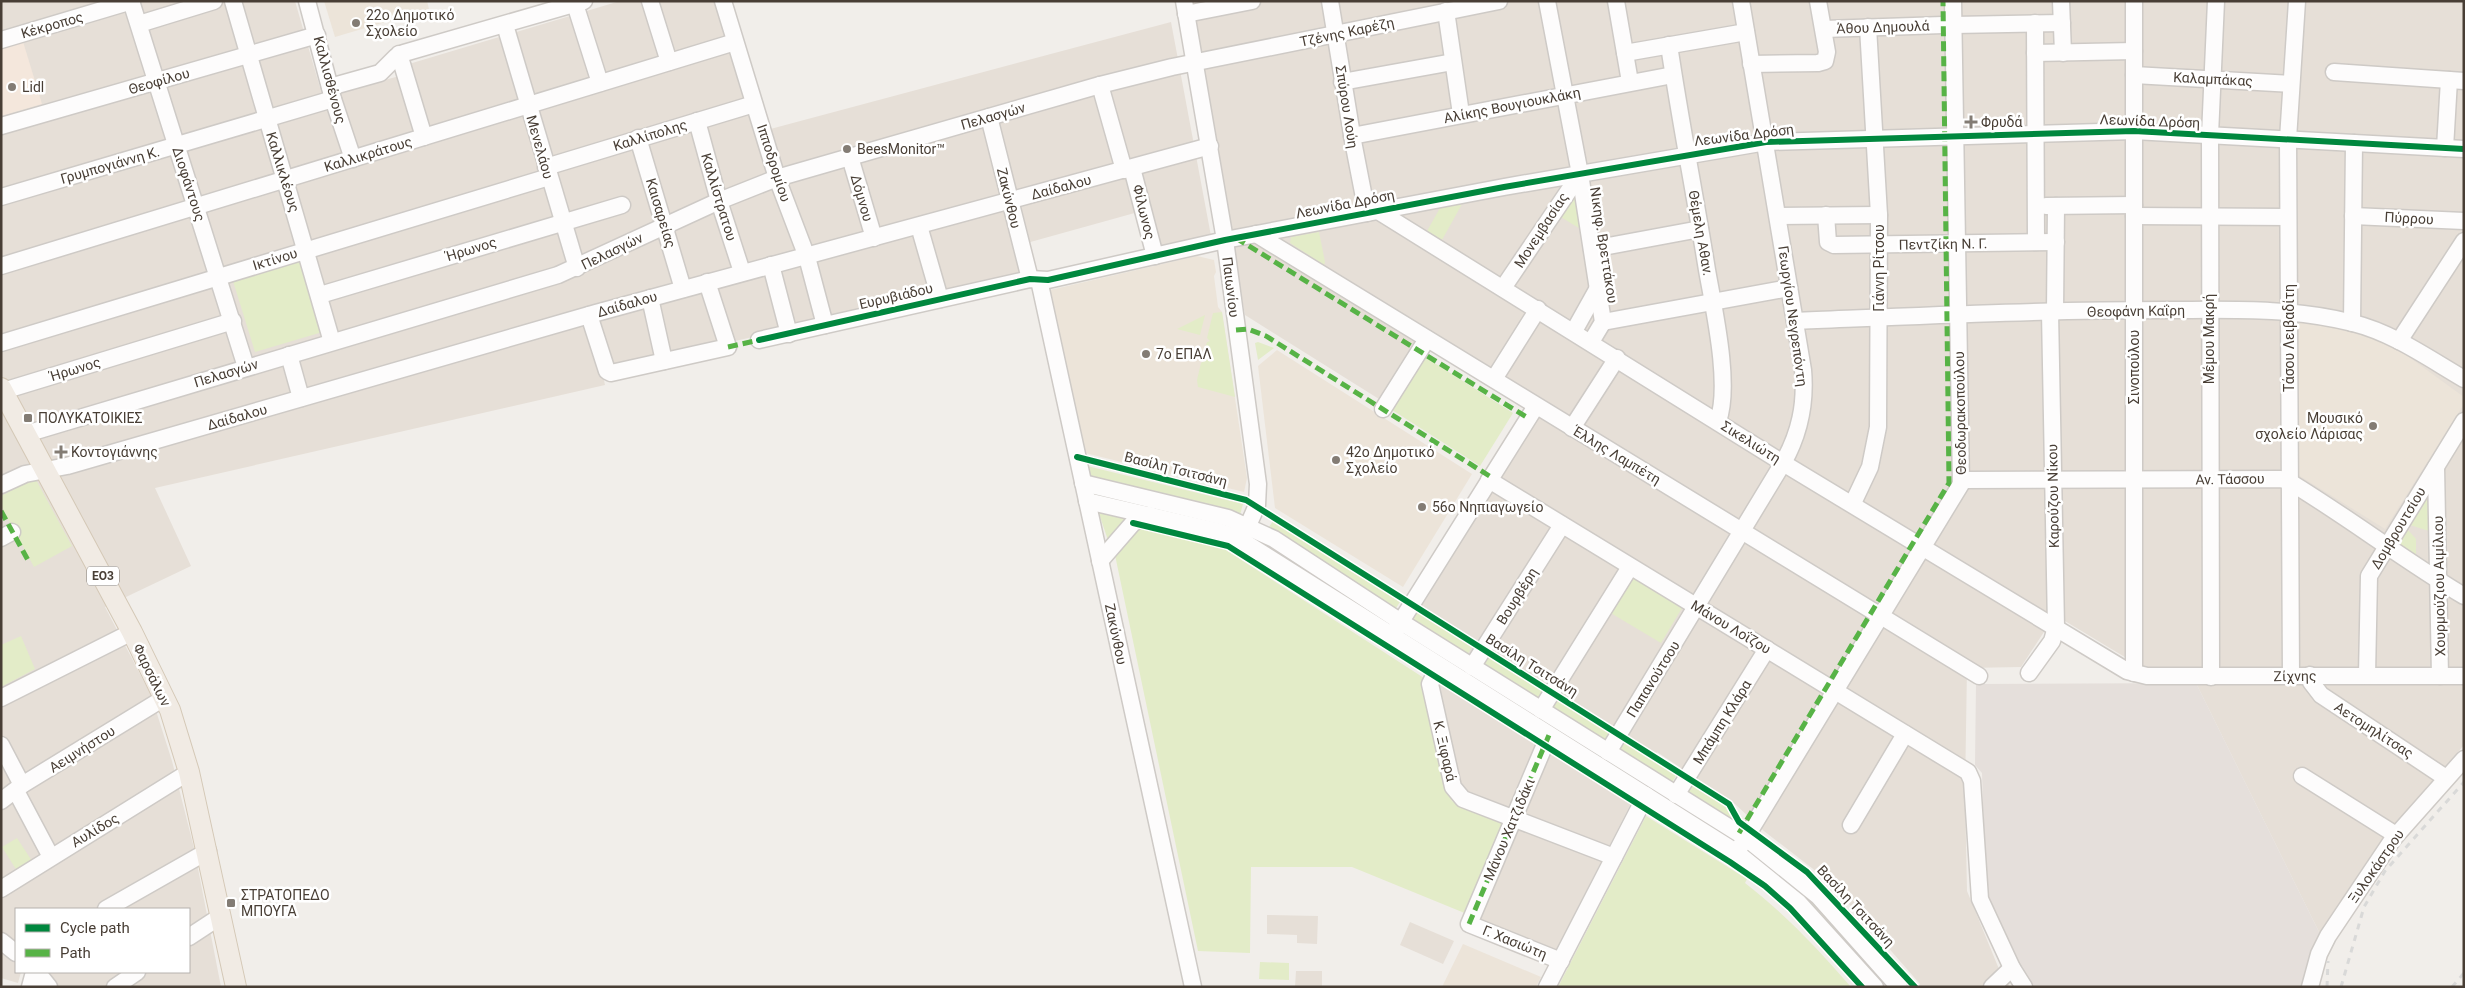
<svg xmlns="http://www.w3.org/2000/svg" width="2465" height="988" viewBox="0 0 2465 988" font-family="Roboto,sans-serif">
  <rect width="100%" height="100%" fill="#f1eeea"/>
  <g fill="#e6dfd7">
    <polygon points="1,1 295,1 325,105 339,92 411,73 409,64 620,1 717,1 755,133 1171,22 1211,236 1159,247 1149,209 1016,246 1024,276 602,371 605,385 155,488 191,566 105,607 151,695 172,761 194,848 221,987 53,987 41,972 189,972 189,909 16,909 16,972 21,972 18,983 1,978"/>
    <polygon points="1189,1 2464,1 2464,745 2404,814 2321,936 2196,683 2143,668 2055,615 2021,667 1967,668 1965,793 1967,891 2001,974 2010,987 1918,987 1920,984 1858,913 1817,872 1764,831 1735,804 1657,752 1556,951 1477,918 1522,814 1458,788 1436,690 1468,636 1419,606 1545,403 1425,328 1379,399 1245,315"/>
    <polygon points="1267,915 1318,916 1317,944 1297,943 1297,935 1267,934"/>
    <polygon points="1410,922 1454,941 1443,964 1400,945"/>
    <polygon points="1296,971 1322,971 1322,987 1295,987"/>
  </g>
  <polygon fill="#f4e7dc" points="21,35 42,104 1,116 1,41"/>
  <polygon fill="#e5dfdb" points="2196,683 2321,936 2308,965 2302,987 2027,987 1986,894 1982,773 1975,765 1976,684"/>
  <g fill="#ece4d9">
    <polygon points="324,1 427,1 429,9 335,37"/>
    <polygon points="1197,256 1214,260 1216,272 1214,276 1218,307 1222,312 1247,478 1244,492 1085,453 1050,290"/>
    <polygon points="2296,321 2349,329 2398,349 2464,397 2464,404 2385,529 2295,473"/>
    <polygon points="1277,350 1472,474 1403,587 1275,508 1258,366"/>
    <polygon points="1463,944 1541,977 1536,987 1442,987"/>
  </g>
  <g fill="#e3ecc8">
    <polygon points="1570,193 1576,195 1582,230 1556,214"/>
    <polygon points="1462,204 1442,240 1427,231 1440,208"/>
    <polygon points="1319,232 1325,262 1324,265 1290,243 1291,237"/>
    <polygon points="305,260 326,331 255,352 233,281"/>
    <polygon points="1222,312 1235,397 1198,387 1197,380 1201,363 1205,360 1203,355 1207,342 1210,341 1207,338 1213,313"/>
    <polygon points="1205,315 1200,335 1177,329"/>
    <polygon points="1258,342 1274,348 1258,360 1255,343"/>
    <polygon points="1422,355 1513,413 1480,466 1389,408"/>
    <polygon points="1087,466 1243,504 1240,515 1089,478"/>
    <polygon points="35,478 72,546 34,567 1,506 1,496"/>
    <polygon points="2431,491 2429,531 2410,525"/>
    <polygon points="1098,511 1131,518 1109,543"/>
    <polygon points="1273,521 1400,602 1394,611 1267,530"/>
    <polygon points="1138,527 1223,548 1424,678 1452,801 1506,823 1467,914 1352,867 1251,867 1250,953 1198,951 1115,555"/>
    <polygon points="2408,530 2416,539 2416,559 2396,547"/>
    <polygon points="1631,576 1682,608 1661,643 1609,612"/>
    <polygon points="1414,610 1472,647 1466,657 1408,621"/>
    <polygon points="21,636 35,669 1,687 1,645"/>
    <polygon points="1483,653 1544,690 1537,701 1476,663"/>
    <polygon points="1553,696 1611,733 1605,743 1547,706"/>
    <polygon points="1619,737 1677,774 1671,784 1613,747"/>
    <polygon points="1689,782 1729,806 1735,818 1732,823 1683,793"/>
    <path d="M1646,816L1747,879L1745,883C1785,914 1818,949 1851,987H1558Z"/>
    <polygon points="17,838 32,861 17,871 2,847"/>
    <path d="M1752,851L1786,875L1826,915L1877,971L1874,974C1833,929 1799,891 1749,854Z"/>
    <polygon points="1260,962 1289,963 1289,980 1259,979"/>
  </g>
  <g fill="none" stroke-linecap="round" stroke-linejoin="round">
    <g stroke="#cecac6" stroke-width="19">
      <g id="minor">
        <polyline points="131,1 246,367"/>
        <polyline points="233,1 332,342"/>
        <polyline points="307,1 333,99 353,159"/>
        <polyline points="650,1 669,62"/>
        <polyline points="723,1 777,178 807,257 825,325"/>
        <polyline points="1184,1 1225,240 1258,484 1257,505 1244,535"/>
        <polyline points="1330,1 1353,141 1367,213"/>
        <polyline points="1547,1 1580,174 1603,322 1591,342"/>
        <polyline points="1616,1 1630,82"/>
        <polyline points="2061,1 2063,53"/>
        <polyline points="575,4 600,83"/>
        <polyline points="1446,11 1461,114"/>
        <polyline points="1186,14 1252,1"/>
        <polyline points="2035,23 2036,242"/>
        <polyline points="139,24 214,1"/>
        <polyline points="505,25 577,268"/>
        <polyline points="1954,25 2062,23"/>
        <polyline points="1824,29 1943,25"/>
        <polyline points="1,40 132,1"/>
        <path d="M1669,45C1680,120 1695,195 1707,270C1714,310 1731,385 1718,421"/>
        <polyline points="1625,53 1746,32"/>
        <polyline points="2035,53 2134,51"/>
        <polyline points="399,54 424,137"/>
        <polyline points="1751,64 1818,63 1825,61 1827,52 1818,1"/>
        <polyline points="2334,72 2464,81"/>
        <polyline points="2134,75 2291,84"/>
        <polyline points="1342,82 1453,62"/>
        <polyline points="1100,85 1124,170"/>
        <polyline points="330,87 380,73 396,57 404,53 584,1"/>
        <polyline points="989,117 1030,279"/>
        <polyline points="697,121 719,201 742,272"/>
        <polyline points="1,126 317,35"/>
        <polyline points="1352,136 1673,75"/>
        <polyline points="638,138 683,289"/>
        <polyline points="2445,148 2449,80"/>
        <polyline points="850,157 874,238"/>
        <polyline points="546,167 754,104"/>
        <polyline points="1132,168 1155,256"/>
        <polyline points="1,197 333,99"/>
        <polyline points="2046,206 2134,205"/>
        <polyline points="1378,211 1783,463 2127,671 2147,676 2464,676"/>
        <polyline points="1826,215 1828,242 1834,245 2056,242"/>
        <polyline points="1778,216 1879,215"/>
        <polyline points="2134,216 2288,217"/>
        <polyline points="2353,216 2464,221"/>
        <polyline points="919,226 940,299"/>
        <polyline points="1256,234 1979,676"/>
        <polyline points="1592,249 1700,229"/>
        <polyline points="771,265 789,334"/>
        <polyline points="1,266 735,42"/>
        <polyline points="1039,280 1193,987"/>
        <polyline points="1503,288 1580,174"/>
        <polyline points="320,295 622,205"/>
        <polyline points="650,298 664,361"/>
        <polyline points="2055,312 2056,206"/>
        <polyline points="589,315 607,371 611,373 728,347 707,282"/>
        <path d="M1795,321C1918,316 2041,310 2165,310C2229,310 2290,307 2353,323C2393,333 2428,358 2464,379"/>
        <polyline points="1603,322 1789,288"/>
        <polyline points="2352,323 2354,143"/>
        <polyline points="1574,331 1598,288"/>
        <polyline points="759,340 1030,279 1048,280 1225,240 1504,187 1766,142 2134,131 2464,149"/>
        <polyline points="2399,341 2464,241"/>
        <polyline points="1,343 549,177"/>
        <polyline points="289,355 301,398"/>
        <polyline points="1494,379 1538,309"/>
        <polyline points="3,391 233,321"/>
        <polyline points="1383,409 1427,339"/>
        <polyline points="1572,428 1617,358"/>
        <polyline points="26,434 558,275 719,201 777,178 1100,85 1172,67 1499,1"/>
        <polyline points="2436,467 2440,676"/>
        <polyline points="1489,480 1968,772 1972,781 1980,899 2012,968 2024,987"/>
        <path d="M1961,480L2281,479L2290,482C2349,518 2404,560 2464,596"/>
        <polyline points="1083,483 1228,518 1274,539 1401,622 1746,838 1818,896 1899,987"/>
        <polyline points="1,485 25,474 67,466 596,313 1210,146"/>
        <polyline points="1087,501 1221,532 1241,540 1736,852 1799,903 1875,987"/>
        <polyline points="1853,503 1870,467 1878,427 1879,215 1868,27"/>
        <polyline points="1,538 12,532"/>
        <polyline points="1100,561 1133,523 1150,515"/>
        <polyline points="1395,631 1536,406"/>
        <polyline points="1472,667 1562,525"/>
        <polyline points="2029,673 2052,641 2056,627 2050,312"/>
        <polyline points="2134,673 2134,1"/>
        <polyline points="2310,675 2311,682 2321,695 2446,778"/>
        <polyline points="2367,675 2369,576 2464,421"/>
        <polyline points="1434,676 1430,684 1453,787 1463,799 1614,857"/>
        <polyline points="2291,676 2288,139 2297,1"/>
        <polyline points="2211,677 2210,135 2216,1"/>
        <polyline points="1,698 132,632"/>
        <polyline points="1541,710 1630,567"/>
        <polyline points="1549,735 1469,924 1561,961"/>
        <polyline points="1,745 22,785"/>
        <path d="M1608,752L1783,463C1800,433 1806,404 1803,370L1741,1"/>
        <polyline points="2302,776 2396,835"/>
        <polyline points="16,791 51,857"/>
        <polyline points="1676,795 1767,649"/>
        <polyline points="1,801 22,785 164,698"/>
        <polyline points="1851,825 1905,734"/>
        <polyline points="1740,847 1961,484 1953,1"/>
        <polyline points="1,889 189,772"/>
        <polyline points="106,909 208,851"/>
        <polyline points="189,937 221,916"/>
        <polyline points="1,941 16,953"/>
        <polyline points="37,972 49,987"/>
        <polyline points="30,987 34,972"/>
        <polyline points="115,987 137,972"/>
        <polyline points="1547,987 1646,795"/>
        <polyline points="1992,987 2012,968"/>
        <polyline points="2310,987 2319,954 2328,936 2393,839 2464,759"/>
      </g>
    </g>
    <g stroke="#d4c8b6" stroke-width="22">
      <polyline id="major" points="1,388 132,632 170,710 189,772 236,987"/>
    </g>
    <use href="#minor" stroke="#fdfcfc" stroke-width="16"/>
    <use href="#major" stroke="#f1ebe4" stroke-width="20"/>
    <g stroke="#d9d9d8" stroke-width="3" stroke-dasharray="6 6" stroke-linecap="butt">
      <polyline points="2327,987 2328,961"/>
      <polyline points="2341,987 2364,907 2385,871 2464,782"/>
      <polyline points="2452,987 2464,973"/>
    </g>
    <g stroke="#57b346" stroke-width="5" stroke-dasharray="10 5" stroke-linecap="butt">
      <polyline points="1236,238 1528,418"/>
      <polyline points="1236,330 1248,329 1266,336 1491,477"/>
      <polyline points="728,347 759,340"/>
      <polyline points="1,511 29,562"/>
      <polyline points="1739,833 1949,483 1943,1"/>
      <polyline points="1469,924 1549,735"/>
    </g>
    <g stroke="#fff" stroke-width="9">
      <g id="cycleway">
        <polyline points="759,340 1030,279 1048,280 1225,240 1504,187 1766,142 2134,131 2464,149"/>
        <polyline points="1077,457 1246,500 1729,804 1739,822 1807,872 1915,987"/>
        <polyline points="1133,523 1228,546 1730,862 1765,886 1790,908 1862,987"/>
      </g>
    </g>
    <use href="#cycleway" stroke="#00873e" stroke-width="6"/>
  </g>
  <g fill="#837c74" stroke="#fff" stroke-width="2">
    <circle cx="356" cy="23" r="5"/>
    <circle cx="12" cy="87" r="5"/>
    <path d="M1968.5 114.5h5v5h5v5h-5v5h-5v-5h-5v-5h5z"/>
    <circle cx="847" cy="149" r="5"/>
    <circle cx="1146" cy="354" r="5"/>
    <rect x="23" y="413" width="10" height="10" rx="2.5"/>
    <circle cx="2373" cy="426" r="5"/>
    <path d="M58.5 444.5h5v5h5v5h-5v5h-5v-5h-5v-5h5z"/>
    <circle cx="1336" cy="460" r="5"/>
    <circle cx="1422" cy="507" r="5"/>
    <rect x="226" y="898" width="10" height="10" rx="2.5"/>
  </g>
  <g text-anchor="middle" stroke-width="5" stroke-linejoin="round" paint-order="stroke">
    <rect fill="#fff" stroke="#7f7872" stroke-width="1" x="87" y="566.5" width="32" height="19" rx="4"/>
    <g font-size="12" font-weight="bold" fill="#483e35">
      <text x="103" y="580">ΕΟ3</text>
    </g>
    <g font-size="14" fill="#483e35" stroke="#fff" text-anchor="start">
      <text x="366" y="20">22ο Δημοτικό<tspan x="366" dy="16">Σχολείο</tspan></text>
      <text x="22" y="92">Lidl</text>
      <text x="1981" y="127">Φρυδά</text>
      <text x="857" y="154">BeesMonitor™</text>
      <text x="1156" y="359">7ο ΕΠΑΛ</text>
      <text x="38" y="423">ΠΟΛΥΚΑΤΟΙΚΙΕΣ</text>
      <text x="2363" y="423" text-anchor="end">Μουσικό<tspan x="2363" dy="16">σχολείο Λάρισας</tspan></text>
      <text x="71" y="457">Κοντογιάννης</text>
      <text x="1346" y="457">42ο Δημοτικό<tspan x="1346" dy="16">Σχολείο</tspan></text>
      <text x="1432" y="512">56ο Νηπιαγωγείο</text>
      <text x="241" y="900">ΣΤΡΑΤΟΠΕΔΟ<tspan x="241" dy="16">ΜΠΟΥΓΑ</tspan></text>
    </g>
    <g font-size="14" fill="#483e35" stroke="#fff">
      <text transform="translate(52 25) rotate(-16)" y="5">Κέκροπος</text>
      <text transform="translate(1883 27) rotate(-2)" y="5">Άθου Δημουλά</text>
      <text transform="translate(1347 32) rotate(-12)" y="5">Τζένης Καρέζη</text>
      <text transform="translate(2213 79) rotate(3)" y="5">Καλαμπάκας</text>
      <text transform="translate(330 80) rotate(75)" y="5">Καλλισθένους</text>
      <text transform="translate(159 81) rotate(-16)" y="5">Θεοφίλου</text>
      <text transform="translate(1512 105) rotate(-11)" y="5">Αλίκης Βουγιουκλάκη</text>
      <text transform="translate(1347 107) rotate(81)" y="5">Σπύρου Λούη</text>
      <text transform="translate(993 116) rotate(-16)" y="5">Πελασγών</text>
      <text transform="translate(2150 121) rotate(2)" y="5">Λεωνίδα Δρόση</text>
      <text transform="translate(650 135) rotate(-17)" y="5">Καλλίπολης</text>
      <text transform="translate(1744 135) rotate(-7)" y="5">Λεωνίδα Δρόση</text>
      <text transform="translate(540 147) rotate(74)" y="5">Μενελάου</text>
      <text transform="translate(368 154) rotate(-17)" y="5">Καλλικράτους</text>
      <text transform="translate(774 163) rotate(72)" y="5">Ιπποδρομίου</text>
      <text transform="translate(110 165) rotate(-16)" y="5">Γρυμπογιάννη Κ.</text>
      <text transform="translate(283 172) rotate(73)" y="5">Καλλικλέους</text>
      <text transform="translate(189 184) rotate(72)" y="5">Διοφάντους</text>
      <text transform="translate(1061 187) rotate(-15)" y="5">Δαίδαλου</text>
      <text transform="translate(719 197) rotate(73)" y="5">Καλλίστρατου</text>
      <text transform="translate(862 198) rotate(74)" y="5">Δόμνου</text>
      <text transform="translate(1009 198) rotate(76)" y="5">Ζακύνθου</text>
      <text transform="translate(1345 204) rotate(-11)" y="5">Λεωνίδα Δρόση</text>
      <text transform="translate(1144 212) rotate(76)" y="5">Φίλωνος</text>
      <text transform="translate(661 213) rotate(73)" y="5">Καισαρείας</text>
      <text transform="translate(2409 218) rotate(3)" y="5">Πύρρου</text>
      <text transform="translate(1541 230) rotate(-57)" y="5">Μονεμβασίας</text>
      <text transform="translate(1701 233) rotate(80)" y="5">Θέμελη Αθαν.</text>
      <text transform="translate(1943 244) rotate(-1)" y="5">Πεντζίκη Ν. Γ.</text>
      <text transform="translate(1604 245) rotate(81)" y="5">Νικηφ. Βρεττάκου</text>
      <text transform="translate(471 249) rotate(-17)" y="5">Ήρωνος</text>
      <text transform="translate(612 251) rotate(-26)" y="5">Πελασγών</text>
      <text transform="translate(275 259) rotate(-17)" y="5">Ικτίνου</text>
      <text transform="translate(1879 268) rotate(-90)" y="5">Γιάννη Ρίτσου</text>
      <text transform="translate(1231 287) rotate(83)" y="5">Παιωνίου</text>
      <text transform="translate(896 296) rotate(-13)" y="5">Ευρυβιάδου</text>
      <text transform="translate(627 304) rotate(-16)" y="5">Δαίδαλου</text>
      <text transform="translate(2136 311) rotate(-1)" y="5">Θεοφάνη Καΐρη</text>
      <text transform="translate(1793 316) rotate(82)" y="5">Γεωργίου Νεγρεπόντη</text>
      <text transform="translate(2289 338) rotate(-90)" y="5">Τάσου Λειβαδίτη</text>
      <text transform="translate(2209 339) rotate(-90)" y="5">Μέμου Μακρή</text>
      <text transform="translate(2134 367) rotate(-90)" y="5">Σινοπούλου</text>
      <text transform="translate(75 369) rotate(-17)" y="5">Ήρωνος</text>
      <text transform="translate(226 373) rotate(-17)" y="5">Πελασγών</text>
      <text transform="translate(1960 413) rotate(-91)" y="5">Θεοδωρακοπούλου</text>
      <text transform="translate(237 417) rotate(-16)" y="5">Δαίδαλου</text>
      <text transform="translate(1751 442) rotate(32)" y="5">Σικελιώτη</text>
      <text transform="translate(1617 455) rotate(31)" y="5">Έλλης Λαμπέτη</text>
      <text transform="translate(1176 469) rotate(14)" y="5">Βασίλη Τσιτσάνη</text>
      <text transform="translate(2230 479) rotate(-1)" y="5">Αν. Τάσσου</text>
      <text transform="translate(2053 496) rotate(-91)" y="5">Καρούζου Νίκου</text>
      <text transform="translate(2398 528) rotate(-59)" y="5">Δομβρουτσίου</text>
      <text transform="translate(2439 586) rotate(-91)" y="5">Χουρμούζιου Αιμίλιου</text>
      <text transform="translate(1517 596) rotate(-58)" y="5">Βουρβέρη</text>
      <text transform="translate(1731 627) rotate(31)" y="5">Μάνου Λοΐζου</text>
      <text transform="translate(1116 634) rotate(78)" y="5">Ζακύνθου</text>
      <text transform="translate(1532 665) rotate(32)" y="5">Βασίλη Τσιτσάνη</text>
      <text transform="translate(152 675) rotate(64)" y="5">Φαρσάλων</text>
      <text transform="translate(2295 676) rotate(-1)" y="5">Ζίχνης</text>
      <text transform="translate(1653 679) rotate(-58)" y="5">Παπανούτσου</text>
      <text transform="translate(1722 722) rotate(-58)" y="5">Μπάμπη Κλάρα</text>
      <text transform="translate(2374 730) rotate(33)" y="5">Αετομηλίτσας</text>
      <text transform="translate(82 749) rotate(-32)" y="5">Αειμνήστου</text>
      <text transform="translate(1445 751) rotate(77)" y="5">Κ. Ξιφαρά</text>
      <text transform="translate(1509 829) rotate(-67)" y="5">Μάνου Χατζιδάκι</text>
      <text transform="translate(95 830) rotate(-31)" y="5">Αυλίδος</text>
      <text transform="translate(2376 866) rotate(-55)" y="5">Ξυλοκάστρου</text>
      <text transform="translate(1856 906) rotate(47)" y="5">Βασίλη Τσιτσάνη</text>
      <text transform="translate(1515 942) rotate(22)" y="5">Γ. Χασιώτη</text>
    </g>
  </g>
  <rect width="2465" height="988" fill="none" stroke="#483e35" stroke-width="5"/>
  <rect x="15" y="908" width="175" height="65" fill="#ffffff" stroke="#b6b2ae"/>
  <rect x="25" y="924" width="25" height="8" fill="#00873e" stroke="#b6b2ae"/>
  <text x="60" y="933" font-size="15" fill="#483e35">Cycle path</text>
  <rect x="25" y="949" width="25" height="8" fill="#57b346" stroke="#b6b2ae"/>
  <text x="60" y="958" font-size="15" fill="#483e35">Path</text>
</svg>
